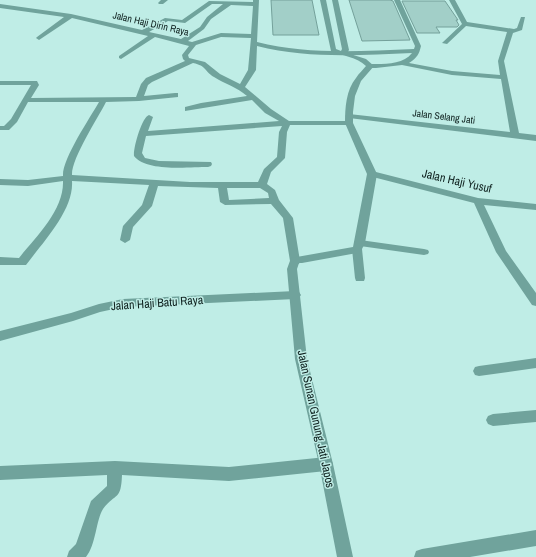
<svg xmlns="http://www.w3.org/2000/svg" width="536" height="557" viewBox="0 0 536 557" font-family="'Archivo Narrow',sans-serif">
  <rect width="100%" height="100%" fill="#bfede6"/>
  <g fill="#a2cfc8" stroke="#74a09a">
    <polygon points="271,0 312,0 319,35 273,35"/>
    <polygon points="349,0 390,0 393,1 410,40 362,41"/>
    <polygon points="402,1 445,1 458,20 456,20 459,25 457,27 436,27 440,33 417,33"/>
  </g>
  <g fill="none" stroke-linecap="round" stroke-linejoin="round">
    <g fill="#70a39c" fill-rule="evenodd">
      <polygon points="161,0 168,0 163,4 159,4 158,3"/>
      <path d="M253,0H259L257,42C308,55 361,51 414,49L415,46L394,0H400L421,46C419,54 418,57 409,63L452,71L500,75L498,61L507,32L466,26L447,44L442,43L462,24L449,0H455L467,22L514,29L517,28L521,17H525L522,30L513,33L504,61L519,133L536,135V141L349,118L345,116L349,114L510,132L501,79L452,75L402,65L376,68H370L366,66L370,64C384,64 403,65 412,53C360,55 308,59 257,46L256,70L245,87L271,109L289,121H349L353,123L349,125H290L287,132L285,158L271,172L267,184L275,190L279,200L293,218L300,261L299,264H291L290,261L283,218L271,204L225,205L220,202L218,188L158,186L152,206L133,227L130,240L125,243L120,240L123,226L142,205L149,185L72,181C74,210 43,242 26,265H0V257L19,258C36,237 64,210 63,181L28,186L0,185V179L28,180L63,176C62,159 90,118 99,102H28L17,122L9,130H0V126H4L11,119L31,85H0V81H37L39,85L31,98L136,97L141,84L146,78L185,61L183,59L182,55L189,46L155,37L121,59L119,58V56L148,36L72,18L39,40L36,38L37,37L64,17L0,8V4L71,14L142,30L165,18L182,20L209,1L253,2ZM212,4H223L207,17L200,27L181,39L149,32L168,21L185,23ZM231,5L253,6L251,34L221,33L192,42L188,41L204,29L211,19ZM221,37L251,38L248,70L240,84L220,74L205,62L189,58L188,55L196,45ZM193,63C207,66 204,71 214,77C225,84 237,87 247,96L201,103L185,107V111L252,100L265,113L279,121L148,131L153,117L149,115C142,117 133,148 134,156C146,172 189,167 208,167L211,166L212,164L211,162L159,161L145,158L142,153L146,136L282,126L279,132L277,157L264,169L258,182H190L72,175C71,159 98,118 106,102L139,101L178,97V93H175L144,96L148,85L152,82ZM227,188H260L268,193L269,198L229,200Z"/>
      <polygon points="372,171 478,198 536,204 536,210 484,205 506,251 536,293 536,306 532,305 496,252 474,203 369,176 367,174"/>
      <polygon points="360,240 424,249 428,250 429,252 428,254 424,255 360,246 362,249 365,278 364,281 356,281 355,278 352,249 357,246 355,243 356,241"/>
      <polygon points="295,291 299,292 301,295 299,298 295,299 123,307 100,312 73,321 0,341 0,331 71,313 99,304 123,299"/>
      <polygon points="536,358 536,368 479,376 475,375 473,371 475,367 479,366"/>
      <polygon points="536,410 536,422 493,426 488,424 486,420 488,416 493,414"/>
      <path d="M326,457L331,459L333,464L331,469L326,471L229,481L122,475C121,501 116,492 103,509C96,520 96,545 86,557H67L69,551L76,544L91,501L107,486V475L0,480V466L115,461L229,467Z"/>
      <polygon points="536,530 536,546 470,557 414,557 416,551 422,549"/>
    </g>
    <path fill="#70a39c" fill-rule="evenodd" d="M320,0H326L336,49L341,51L342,49L332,0H338L349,50L347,53L366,59L374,66L361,81L355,96L353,112V123L377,174L365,243L361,251L357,253L302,263H299L297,269L307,359L333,464L353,557H337L319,464L295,359L287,269L291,258L353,247L367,174L345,123C345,108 346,90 356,78C359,73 363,70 366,66C357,57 342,56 331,51Z"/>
  </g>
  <g text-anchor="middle" stroke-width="3" stroke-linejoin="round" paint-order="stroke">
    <g font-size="10" fill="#0e201e" stroke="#bfede6">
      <text transform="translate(151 23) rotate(13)" y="4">Jalan Haji Dirin Raya</text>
      <text transform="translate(444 116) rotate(7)" y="4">Jalan Selang Jati</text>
    </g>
    <g font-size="12" fill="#0e201e" stroke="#bfede6">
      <text transform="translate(457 181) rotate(13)" y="4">Jalan Haji Yusuf</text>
      <text transform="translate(157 303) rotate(-4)" y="4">Jalan Haji Batu Raya</text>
      <text transform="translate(316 419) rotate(78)" y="4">Jalan Sunan Gunung Jati Japos</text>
    </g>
  </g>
</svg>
